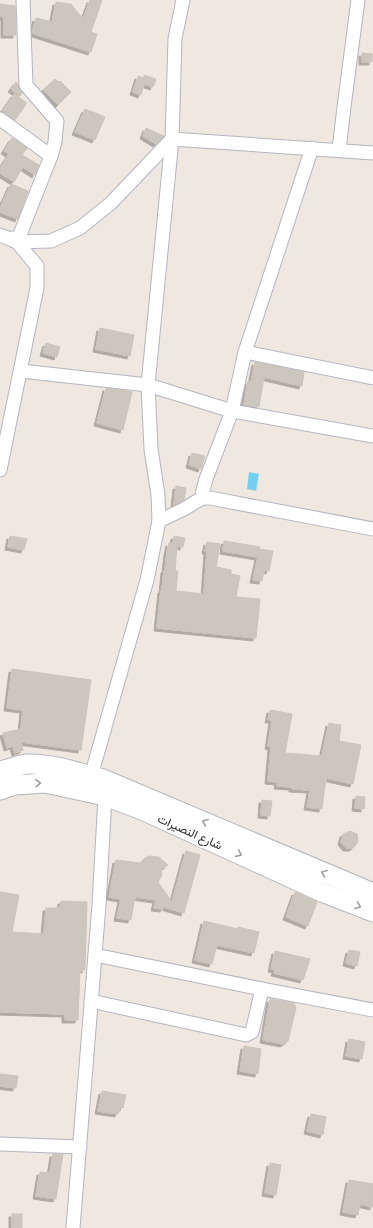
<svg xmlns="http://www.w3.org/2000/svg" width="373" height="1228" viewBox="0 0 373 1228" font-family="'Titillium Web',Vazirmatn,sans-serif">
  <defs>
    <filter id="shadow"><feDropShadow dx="-3" dy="3" stdDeviation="0" flood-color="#0004"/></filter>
  </defs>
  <rect width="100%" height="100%" fill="#efe8e0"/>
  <polygon fill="#72d1f2" points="249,472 259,474 256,491 247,489"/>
  <g fill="#cbc6be" stroke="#cbc4b9" filter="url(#shadow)">
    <polygon points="90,0 102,0 91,32 97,34 91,52 32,33 36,18 52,22 56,2 71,4 83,19"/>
    <polygon points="0,4 15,6 16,35 4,35 4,17 0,16"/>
    <polygon points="362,53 372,54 372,62 362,62"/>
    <polygon points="144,75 156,79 153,87 144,84 141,95 133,92 138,76 144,78"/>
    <polygon points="55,79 59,82 60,81 71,92 58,105 43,90"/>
    <polygon points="16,82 18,84 22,93 20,96 11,89"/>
    <polygon points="14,94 27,103 15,120 2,111"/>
    <polygon points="85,109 105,117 95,140 75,132"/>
    <polygon points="146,128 164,136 156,144 143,136"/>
    <polygon points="12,138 27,148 22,155 39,165 35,175 23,167 14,182 0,173 0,168 9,154 4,151"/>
    <polygon points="11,184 28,191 18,219 0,212 0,208"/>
    <polygon points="100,328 134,335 130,356 96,349"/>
    <polygon points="46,343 60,347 57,357 43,353"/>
    <polygon points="255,362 304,372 302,386 264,377 259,407 244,405 248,381 251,382"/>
    <polygon points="106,388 132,392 123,430 97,423"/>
    <polygon points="192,453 205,456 201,469 189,465"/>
    <polygon points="176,486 186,488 184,500 174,505"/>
    <polygon points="10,536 27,539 24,550 8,547"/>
    <polygon points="174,536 185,538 183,547 177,546 175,571 178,571 176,591 204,594 207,551 205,551 207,542 220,544 216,567 231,570 231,574 240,576 236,597 260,599 256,638 157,628 161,590 162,590 164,570 165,570 167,552 169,543 173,544"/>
    <polygon points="224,541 260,547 259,549 273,551 269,571 264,570 262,581 253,580 258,557 223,551"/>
    <polygon points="12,669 91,680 81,750 21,742 23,750 15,753 13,746 7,748 3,733 21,729 23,710 7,708"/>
    <polygon points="270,710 292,714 285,753 322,756 329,723 341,725 339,741 361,745 353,784 326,778 322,809 307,807 310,790 292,789 292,787 277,786 278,782 268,781 271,747 268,746 272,720 268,720"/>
    <polygon points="356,796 365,797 364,809 355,808"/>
    <polygon points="262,800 272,801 270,816 261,815"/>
    <polygon points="350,831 357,834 358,842 353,848 346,848 341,842 343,834"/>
    <polygon points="186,851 200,855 184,913 164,907 163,909 154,908 156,900 135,897 131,920 117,918 121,899 109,897 116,860 140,863 145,858 149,856 159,857 168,865 161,869 162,875 158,882 172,902"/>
    <polygon points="0,892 19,895 12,932 44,934 46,908 60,908 61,901 87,902 85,970 80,970 78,1020 65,1020 65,1014 0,1012"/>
    <polygon points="295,892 317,902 308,926 286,917"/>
    <polygon points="204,921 238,929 238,927 259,932 254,953 217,945 212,964 195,960"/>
    <polygon points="349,950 360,952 357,966 346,963"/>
    <polygon points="275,951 310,959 303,980 274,973 275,970 271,969"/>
    <polygon points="270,999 294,1003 296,1008 288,1041 283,1044 263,1040"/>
    <polygon points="349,1039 365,1042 362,1059 346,1056"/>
    <polygon points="244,1046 261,1049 258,1074 240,1071"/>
    <polygon points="0,1074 18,1076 16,1088 0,1086"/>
    <polygon points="102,1091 126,1095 123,1108 120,1107 118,1114 98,1111"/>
    <polygon points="311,1114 326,1117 323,1135 307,1131"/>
    <polygon points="53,1154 63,1154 56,1199 36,1196 40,1172 50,1173"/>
    <polygon points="270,1163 281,1165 276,1195 265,1193"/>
    <polygon points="349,1180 373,1184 373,1207 360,1204 358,1215 343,1212"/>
    <rect x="12" y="1214" width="10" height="14"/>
  </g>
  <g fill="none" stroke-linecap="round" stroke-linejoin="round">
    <g stroke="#b3b6c1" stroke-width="15">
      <g id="street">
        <polyline points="0,119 51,156"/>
        <polyline points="339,150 344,107 358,0"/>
        <polyline points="0,235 17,242 51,241 80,228 111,203 172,139 373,153"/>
        <polyline points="17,242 51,156 55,142 57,121 26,85 23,0"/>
        <polyline points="245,352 373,378"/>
        <polyline points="21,371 148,385 232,411 373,436"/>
        <polyline points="0,470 37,288 37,266 17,242 12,238"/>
        <polyline points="202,498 203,490 206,479 232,411 245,352 312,148"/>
        <polyline points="159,521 184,509 202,498 210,498 373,529"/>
        <polyline points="91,776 147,580 159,521 158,495 151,449 148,385 172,139 175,39 183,0"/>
        <polyline points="95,955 262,989 373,1010"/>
        <polyline points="91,1001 246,1035 252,1032 262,989"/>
        <polyline points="0,1144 80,1147"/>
        <polyline points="73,1228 99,905 105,796"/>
      </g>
    </g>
    <g stroke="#b3b6c1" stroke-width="21">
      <g id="secondary">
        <path d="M0,771C9,769 18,765 27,764C53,763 78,773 103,779L373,893"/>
        <polyline points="0,790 15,785 45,783 105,796 142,810 324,893 373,912"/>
      </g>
    </g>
    <use href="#street" stroke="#fff" stroke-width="13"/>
    <use href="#secondary" stroke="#fff" stroke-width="19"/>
  </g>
  <defs><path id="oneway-chevron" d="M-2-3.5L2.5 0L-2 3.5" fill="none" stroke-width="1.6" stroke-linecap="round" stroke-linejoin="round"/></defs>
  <g stroke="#a0a0a0">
    <use href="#oneway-chevron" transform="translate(38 783) rotate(-3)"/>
    <use href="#oneway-chevron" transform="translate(205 822) rotate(-157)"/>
    <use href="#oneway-chevron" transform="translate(239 854) rotate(24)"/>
    <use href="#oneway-chevron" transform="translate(324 873) rotate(-157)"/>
    <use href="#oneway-chevron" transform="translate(358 906) rotate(22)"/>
  </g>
  <g text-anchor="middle" stroke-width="4" stroke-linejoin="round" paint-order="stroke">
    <g font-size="12" fill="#2d2d2d" stroke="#fff">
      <text transform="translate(190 832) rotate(24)" y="4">شارع النصيرات</text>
    </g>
  </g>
</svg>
